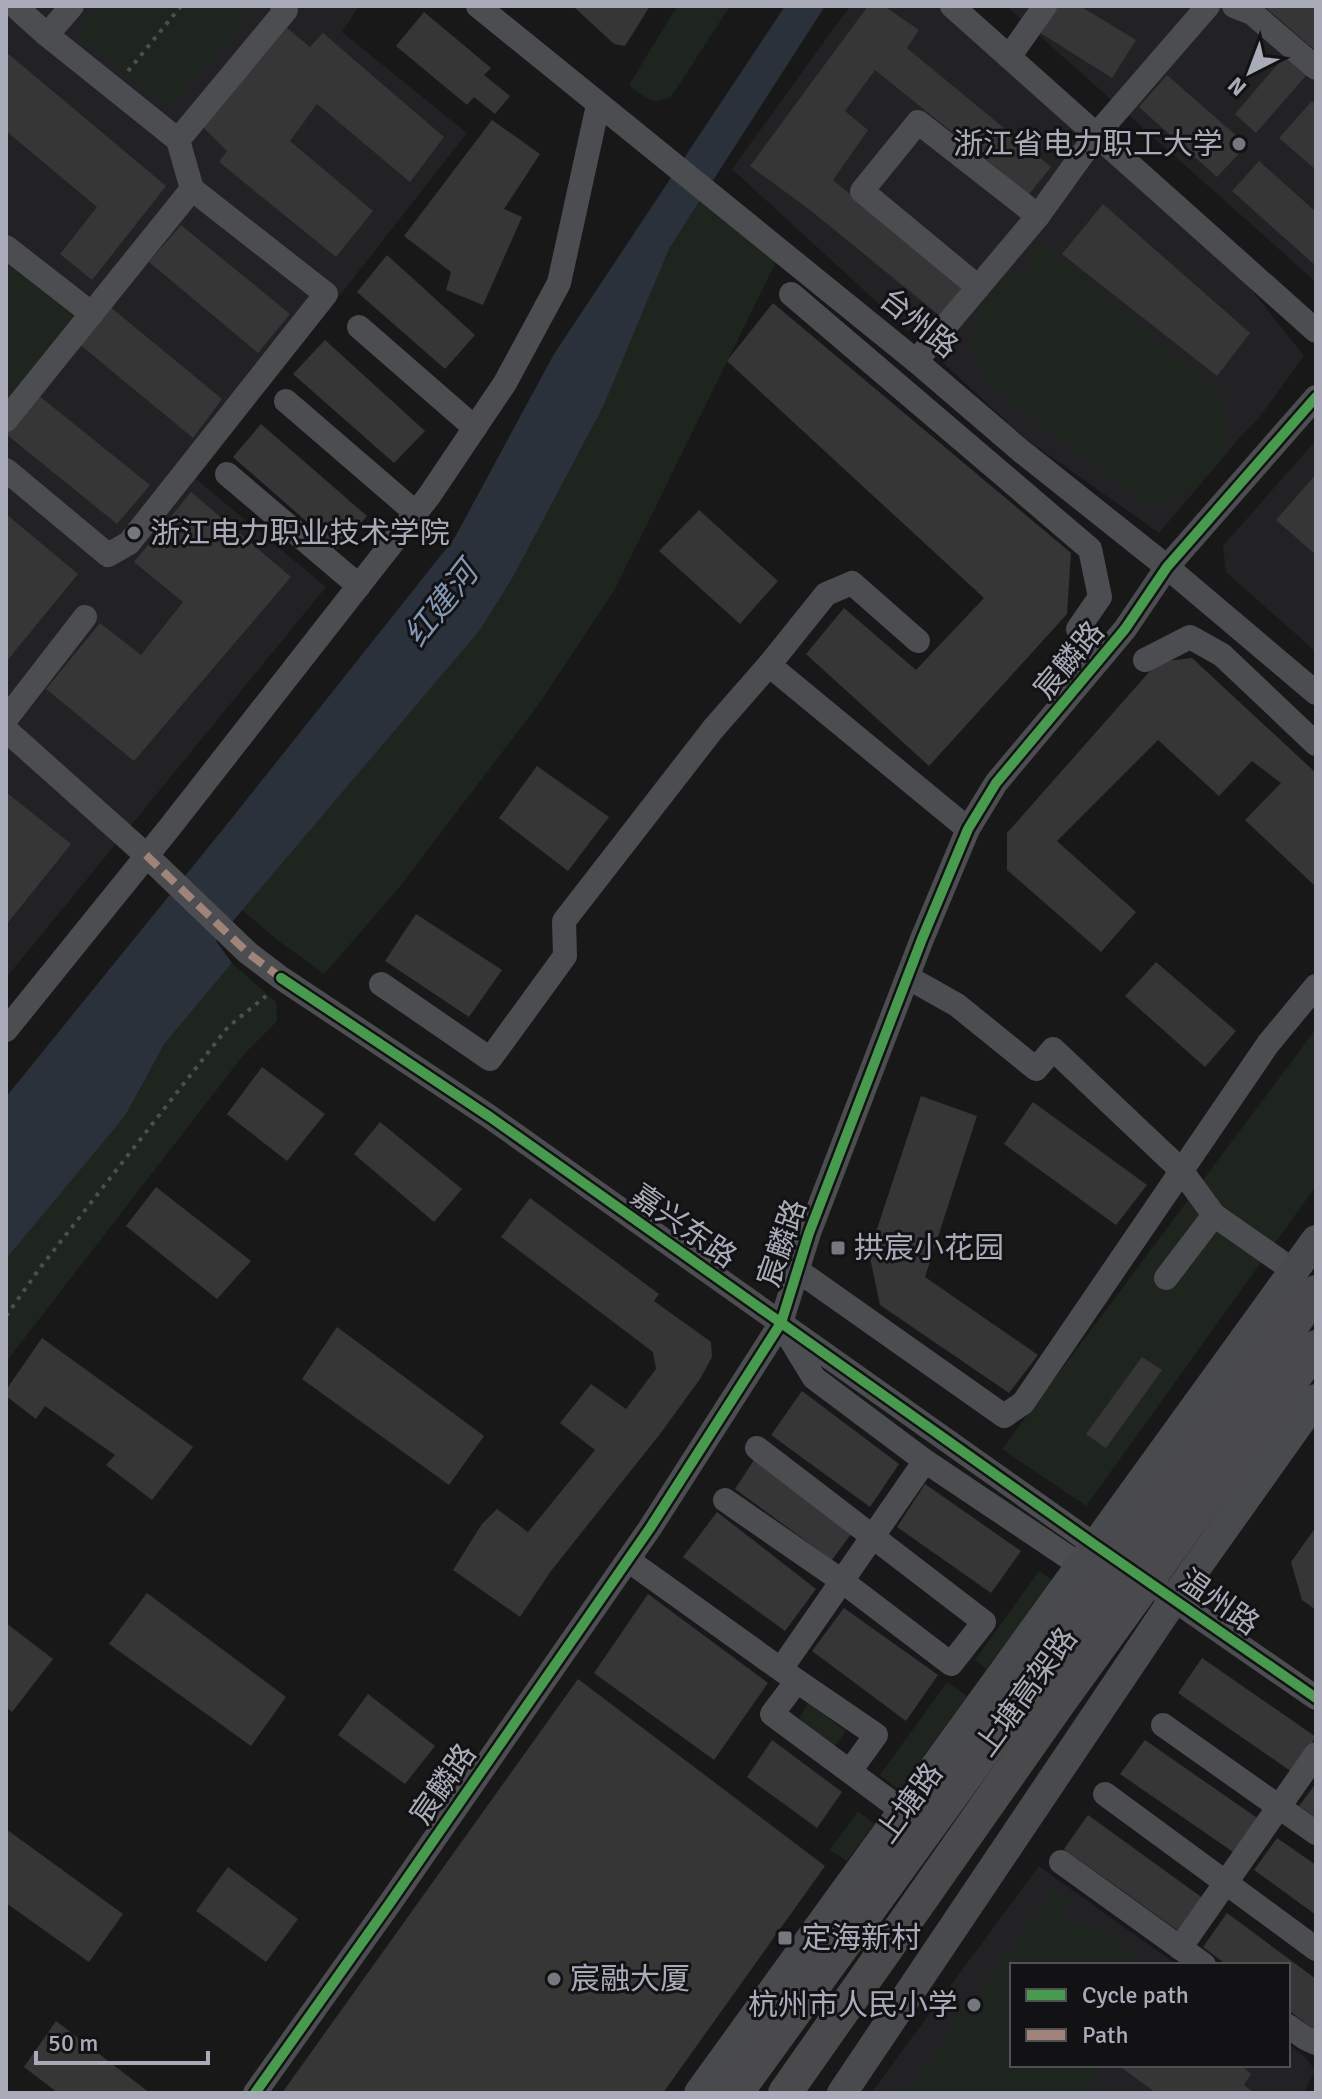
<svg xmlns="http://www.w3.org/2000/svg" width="1322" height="2099" viewBox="0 0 1322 2099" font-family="Signika,'Noto Sans SC',sans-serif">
  <rect width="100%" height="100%" fill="#181818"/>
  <g fill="#222224">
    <polygon points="6,6 359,6 342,32 467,133 196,479 326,587 6,978"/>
    <polygon points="850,6 957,6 1195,219 1304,356 1258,419 1242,435 1159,533 1026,439 732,169"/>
    <polygon points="1006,6 1316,6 1316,282"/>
    <polygon points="1316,440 1316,652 1226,572 1223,546"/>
    <polygon points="1039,1866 1177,1965 1012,1965 1012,2065 1288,2065 1288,2044 1303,2055 1315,2070 1304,2093 871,2093"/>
  </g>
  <g fill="#1e251f">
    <polygon points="99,6 257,6 169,109 75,34"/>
    <path d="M677,6H730L671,97C650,106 645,97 629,85Z"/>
    <polygon points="706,192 781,252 615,589 541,701 398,889 324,974 279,941 242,910 480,630 513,577 604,405 669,249"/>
    <path d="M1038,239L1219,393C1225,408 1230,424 1227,442C1223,468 1177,512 1148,502C1141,500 1133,494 1127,489L992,387C965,354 966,321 994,290C1006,275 1018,269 1037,268L1024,255Z"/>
    <polygon points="17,266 80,314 6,407 6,279"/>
    <polygon points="232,963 276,1002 277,1021 245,1053 6,1362 6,1259 125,1116 165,1043"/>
    <polygon points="1316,1029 1316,1186 1086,1506 1002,1449"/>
    <polygon points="1039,1571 1054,1581 986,1669 975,1660"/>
    <polygon points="947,1682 967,1696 899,1790 880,1775"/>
    <polygon points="808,1703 846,1731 834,1747 799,1718"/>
    <polygon points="858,1811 874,1824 847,1861 830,1850"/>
    <path d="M1055,1891L1070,1902L1057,1923C1099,1922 1116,1930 1139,1965H1012V2065H1105L1085,2093H905Z"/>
  </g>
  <polygon fill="#2b313a" points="785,6 825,6 669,249 604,405 513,577 480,630 216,941 232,963 165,1043 125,1116 6,1259 6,1097 232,818 454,539 554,354"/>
  <g fill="#363637">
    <polygon points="573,6 650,6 625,46 614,44"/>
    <polygon points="868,6 884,6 919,30 907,48 1051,167 1029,194 875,70 845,111 868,130 833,180 963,286 940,316 810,210 750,166"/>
    <polygon points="1048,6 1080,6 1136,40 1112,78 1034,29"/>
    <polygon points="1264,6 1316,6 1316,51"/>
    <polygon points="424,12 491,68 484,75 510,96 495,114 474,97 467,105 396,46"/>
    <polygon points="287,28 310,47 323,33 444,137 410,182 317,104 290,141 373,211 336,257 219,162 227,151 203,127"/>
    <polygon points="6,52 166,186 92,280 60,254 97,207 6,131"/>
    <polygon points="1288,52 1310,71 1256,133 1235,114"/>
    <polygon points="1167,75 1247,145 1217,177 1139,107"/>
    <polygon points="1312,101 1316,105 1316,170 1279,138"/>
    <polygon points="492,120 540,154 504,209 522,217 483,305 446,290 451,272 404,236"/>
    <polygon points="1259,161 1316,212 1316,266 1232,191"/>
    <polygon points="1103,204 1250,333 1217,376 1062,254"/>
    <polygon points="181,225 290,314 258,353 149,262"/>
    <polygon points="387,255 475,335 445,369 357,292"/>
    <polygon points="773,303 1071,553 1067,614 929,766 806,654 844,608 916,670 984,598 727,361"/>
    <polygon points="108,305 222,399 193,438 78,343"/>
    <polygon points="325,340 425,431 394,463 293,374"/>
    <polygon points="38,395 150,485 117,524 6,434"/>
    <polygon points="261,424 367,516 338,549 233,457"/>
    <polygon points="1316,474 1316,555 1276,520"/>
    <polygon points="191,492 291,577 134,761 46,689 100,623 141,655 183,602 134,562"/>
    <polygon points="699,510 778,581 740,624 659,551"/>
    <polygon points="6,514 78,574 6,662"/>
    <polygon points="1192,658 1316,773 1316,887 1245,820 1281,783 1252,761 1219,796 1158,740 1057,841 1136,912 1101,952 1007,870 1007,833 1158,662"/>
    <polygon points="537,766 609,817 568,871 499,818"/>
    <polygon points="6,792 71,844 6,925"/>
    <polygon points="416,914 502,970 469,1017 385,961"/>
    <polygon points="1156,962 1236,1031 1205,1067 1125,996"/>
    <polygon points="262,1067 325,1114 287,1161 227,1114"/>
    <polygon points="921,1096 977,1116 925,1277 1038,1355 1009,1393 880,1305 869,1253"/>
    <polygon points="1033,1102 1147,1185 1116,1225 1004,1144"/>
    <polygon points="380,1122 462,1189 434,1222 354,1154"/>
    <polygon points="156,1187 251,1261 217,1299 126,1226"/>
    <polygon points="530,1198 659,1294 654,1301 711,1342 712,1357 700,1379 660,1434 551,1571 520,1617 453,1570 482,1524 497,1509 528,1532 595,1450 560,1423 591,1384 626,1409 656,1369 653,1352 501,1237"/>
    <polygon points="337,1327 484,1436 449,1485 302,1379"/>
    <polygon points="42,1338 193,1447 152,1500 106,1465 115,1455 45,1406 36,1419 6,1396 6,1390"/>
    <polygon points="1142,1357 1162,1370 1106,1448 1086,1434"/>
    <polygon points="802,1391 899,1464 870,1507 771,1435"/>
    <polygon points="754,1460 851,1534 832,1560 735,1489"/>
    <polygon points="925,1484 1021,1551 991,1593 897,1527"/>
    <polygon points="717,1512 816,1589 785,1631 683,1557"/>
    <polygon points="1316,1527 1316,1610 1302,1600 1291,1562"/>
    <polygon points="147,1593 286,1697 251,1746 109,1644"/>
    <polygon points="648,1594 768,1683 714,1760 594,1673"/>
    <polygon points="844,1608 938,1675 906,1721 812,1651"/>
    <polygon points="6,1623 53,1659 12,1712 6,1707"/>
    <polygon points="1202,1658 1316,1737 1292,1772 1178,1693"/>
    <polygon points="578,1679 825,1866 663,2093 282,2093"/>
    <polygon points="368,1694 435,1746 405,1784 338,1735"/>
    <polygon points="772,1740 842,1792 817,1828 747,1777"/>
    <polygon points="1145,1740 1260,1820 1236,1854 1120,1774"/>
    <polygon points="1316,1783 1316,1818 1299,1806"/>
    <polygon points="1088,1815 1204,1899 1180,1932 1064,1849"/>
    <polygon points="6,1829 123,1914 89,1962 6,1903"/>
    <polygon points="1277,1838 1316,1865 1316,1915 1254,1870"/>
    <polygon points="228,1867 298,1919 266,1962 196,1911"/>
    <polygon points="1227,1913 1316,1979 1316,2031 1288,2010 1288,1965 1227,1965 1203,1947"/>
    <polygon points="56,2021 150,2093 58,2093 24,2067"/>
    <polygon points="1118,2065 1244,2065 1243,2067 1251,2074 1244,2085 1254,2093 1156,2093"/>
  </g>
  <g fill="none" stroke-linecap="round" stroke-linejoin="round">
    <g stroke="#4e4e52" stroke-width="4" stroke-dasharray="4 6" stroke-linecap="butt">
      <polyline points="128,71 181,6"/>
      <polyline points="6,1316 40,1268 228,1027 266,996"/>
    </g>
    <g stroke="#4c4d51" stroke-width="24">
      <polyline points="15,6 47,35 178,140"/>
      <polyline points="478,6 916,361 1021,451 1167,567 1316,693"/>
      <polyline points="952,6 1316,331"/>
      <polyline points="1234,6 1252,13 1316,68"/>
      <polyline points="47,35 72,6"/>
      <polyline points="1009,57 1045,6"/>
      <polyline points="6,247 92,314"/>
      <polyline points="978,287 862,191 918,122 1038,216"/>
      <polyline points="791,294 1090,549 1100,597 1078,629"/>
      <polyline points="359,327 475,428"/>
      <polyline points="916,361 1038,216 1097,134 1208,6"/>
      <polyline points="286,401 416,513"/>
      <polyline points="6,420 192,189 178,140 286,10 282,6"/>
      <polyline points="6,470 108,555 129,543 326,294 192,189"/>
      <polyline points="227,474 359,586"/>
      <polyline points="1145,660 1190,637 1222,655 1316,744"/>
      <polyline points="769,665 826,594 852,583 918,641"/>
      <polyline points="6,719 85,617"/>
      <polyline points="6,730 146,855 248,953 281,978 490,1117 1110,1556"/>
      <polyline points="909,978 957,1005 1036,1069 1053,1049 1181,1170 1214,1215 1294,1271"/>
      <polyline points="381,984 490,1059 565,956 564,921 713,729 769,665 968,829"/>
      <polyline points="6,1030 170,827 429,496 505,383 559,283 598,105"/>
      <polyline points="797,1270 1004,1416 1023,1403 1268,1044 1316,986"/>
      <polyline points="1166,1278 1214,1215"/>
      <polyline points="786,1332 814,1378 925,1461 1080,1565"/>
      <polyline points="725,1500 842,1581 951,1664 984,1622 757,1448"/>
      <polyline points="628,1560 797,1681 772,1714 903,1811"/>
      <polyline points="1160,1590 1316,1698"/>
      <polyline points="781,1669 925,1461"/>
      <polyline points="797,1681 876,1735 850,1771"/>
      <polyline points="1163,1725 1316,1833"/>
      <polyline points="1105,1794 1316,1949"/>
      <polyline points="1061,1862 1204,1965"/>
      <polyline points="1180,1948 1316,1754"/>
      <polyline points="1288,2026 1305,2038 1316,2043"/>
      <polyline points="255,2093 390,1903 650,1528 781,1323 809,1233 922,939 968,829 996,783 1125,629 1167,567 1316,397"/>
    </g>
    <g stroke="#494a4d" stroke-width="30">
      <polyline points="699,2093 1316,1240"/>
      <polyline points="842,2093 1174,1599 1316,1399"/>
    </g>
    <g stroke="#4a4a4d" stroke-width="34">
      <polyline points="736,2093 1316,1292"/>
      <polyline points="785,2093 1058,1704 1316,1347"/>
    </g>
    <polyline stroke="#a18479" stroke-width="8" stroke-dasharray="16 8" stroke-linecap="butt" points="146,855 248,953 281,978"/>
    <g stroke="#121214" stroke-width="15">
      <g id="cycleway">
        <polyline points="281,978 490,1117 1095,1545 1316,1698"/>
        <polyline points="255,2093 390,1903 650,1528 781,1323 809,1233 922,939 968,829 996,783 1125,629 1167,567 1316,397"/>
      </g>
    </g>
    <use href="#cycleway" stroke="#469c4c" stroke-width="10"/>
  </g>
  <g fill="#767880" stroke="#121214" stroke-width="3">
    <circle cx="1239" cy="144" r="8"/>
    <circle cx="134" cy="533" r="8"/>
    <rect x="830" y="1240" width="16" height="16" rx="4"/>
    <rect x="777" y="1930" width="16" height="16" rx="4"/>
    <circle cx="554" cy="1979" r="8"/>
    <circle cx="974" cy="2005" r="8"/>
  </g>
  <g text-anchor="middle" stroke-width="6" stroke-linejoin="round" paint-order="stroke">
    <g font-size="30" fill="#a9acb8" stroke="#121214" text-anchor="start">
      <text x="1223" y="154" text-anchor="end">浙江省电力职工大学</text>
      <text x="150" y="543">浙江电力职业技术学院</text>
      <text x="854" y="1258">拱宸小花园</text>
      <text x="801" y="1948">定海新村</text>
      <text x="570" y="1989">宸融大厦</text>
      <text x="958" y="2015" text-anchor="end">杭州市人民小学</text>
    </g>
    <g font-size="30" fill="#a9acb8" stroke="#121214">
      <text transform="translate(919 323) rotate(39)" y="10">台州路</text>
      <text transform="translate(1069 660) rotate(-50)" y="10">宸麟路</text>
      <text transform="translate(684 1226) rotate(35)" y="10">嘉兴东路</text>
      <text transform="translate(782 1243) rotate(-71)" y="10">宸麟路</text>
      <text transform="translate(1219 1602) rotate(35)" y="10">温州路</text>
      <text transform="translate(1026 1692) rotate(-54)" y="10">上塘高架路</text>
      <text transform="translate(443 1784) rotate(-55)" y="10">宸麟路</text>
      <text transform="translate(909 1803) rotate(-54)" y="10">上塘路</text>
    </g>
    <g font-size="32" font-style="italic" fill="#8197b3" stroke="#121214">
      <text transform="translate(441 604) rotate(-52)" y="11">红建河</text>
    </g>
  </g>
  <rect width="1322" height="2099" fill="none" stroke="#a9acb8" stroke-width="16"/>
  <rect x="1010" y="1963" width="280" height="104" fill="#121214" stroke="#4e5056" stroke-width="2"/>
  <rect x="1026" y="1989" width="40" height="12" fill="#469c4c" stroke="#4e5056" stroke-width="2"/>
  <text x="1082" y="2003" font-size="24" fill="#a9acb8">Cycle path</text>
  <rect x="1026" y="2029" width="40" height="12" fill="#a18479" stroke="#4e5056" stroke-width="2"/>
  <text x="1082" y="2043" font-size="24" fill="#a9acb8">Path</text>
  <g transform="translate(1250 72) rotate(222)" stroke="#121214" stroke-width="6" paint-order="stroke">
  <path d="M0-6L14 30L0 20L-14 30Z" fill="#a9acb8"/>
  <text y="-12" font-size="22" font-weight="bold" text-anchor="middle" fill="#a9acb8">N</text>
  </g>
  <path d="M36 2051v12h172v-12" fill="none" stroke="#a9acb8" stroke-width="4"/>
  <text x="48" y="2051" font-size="24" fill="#a9acb8" stroke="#121214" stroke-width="6" paint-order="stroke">50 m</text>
</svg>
